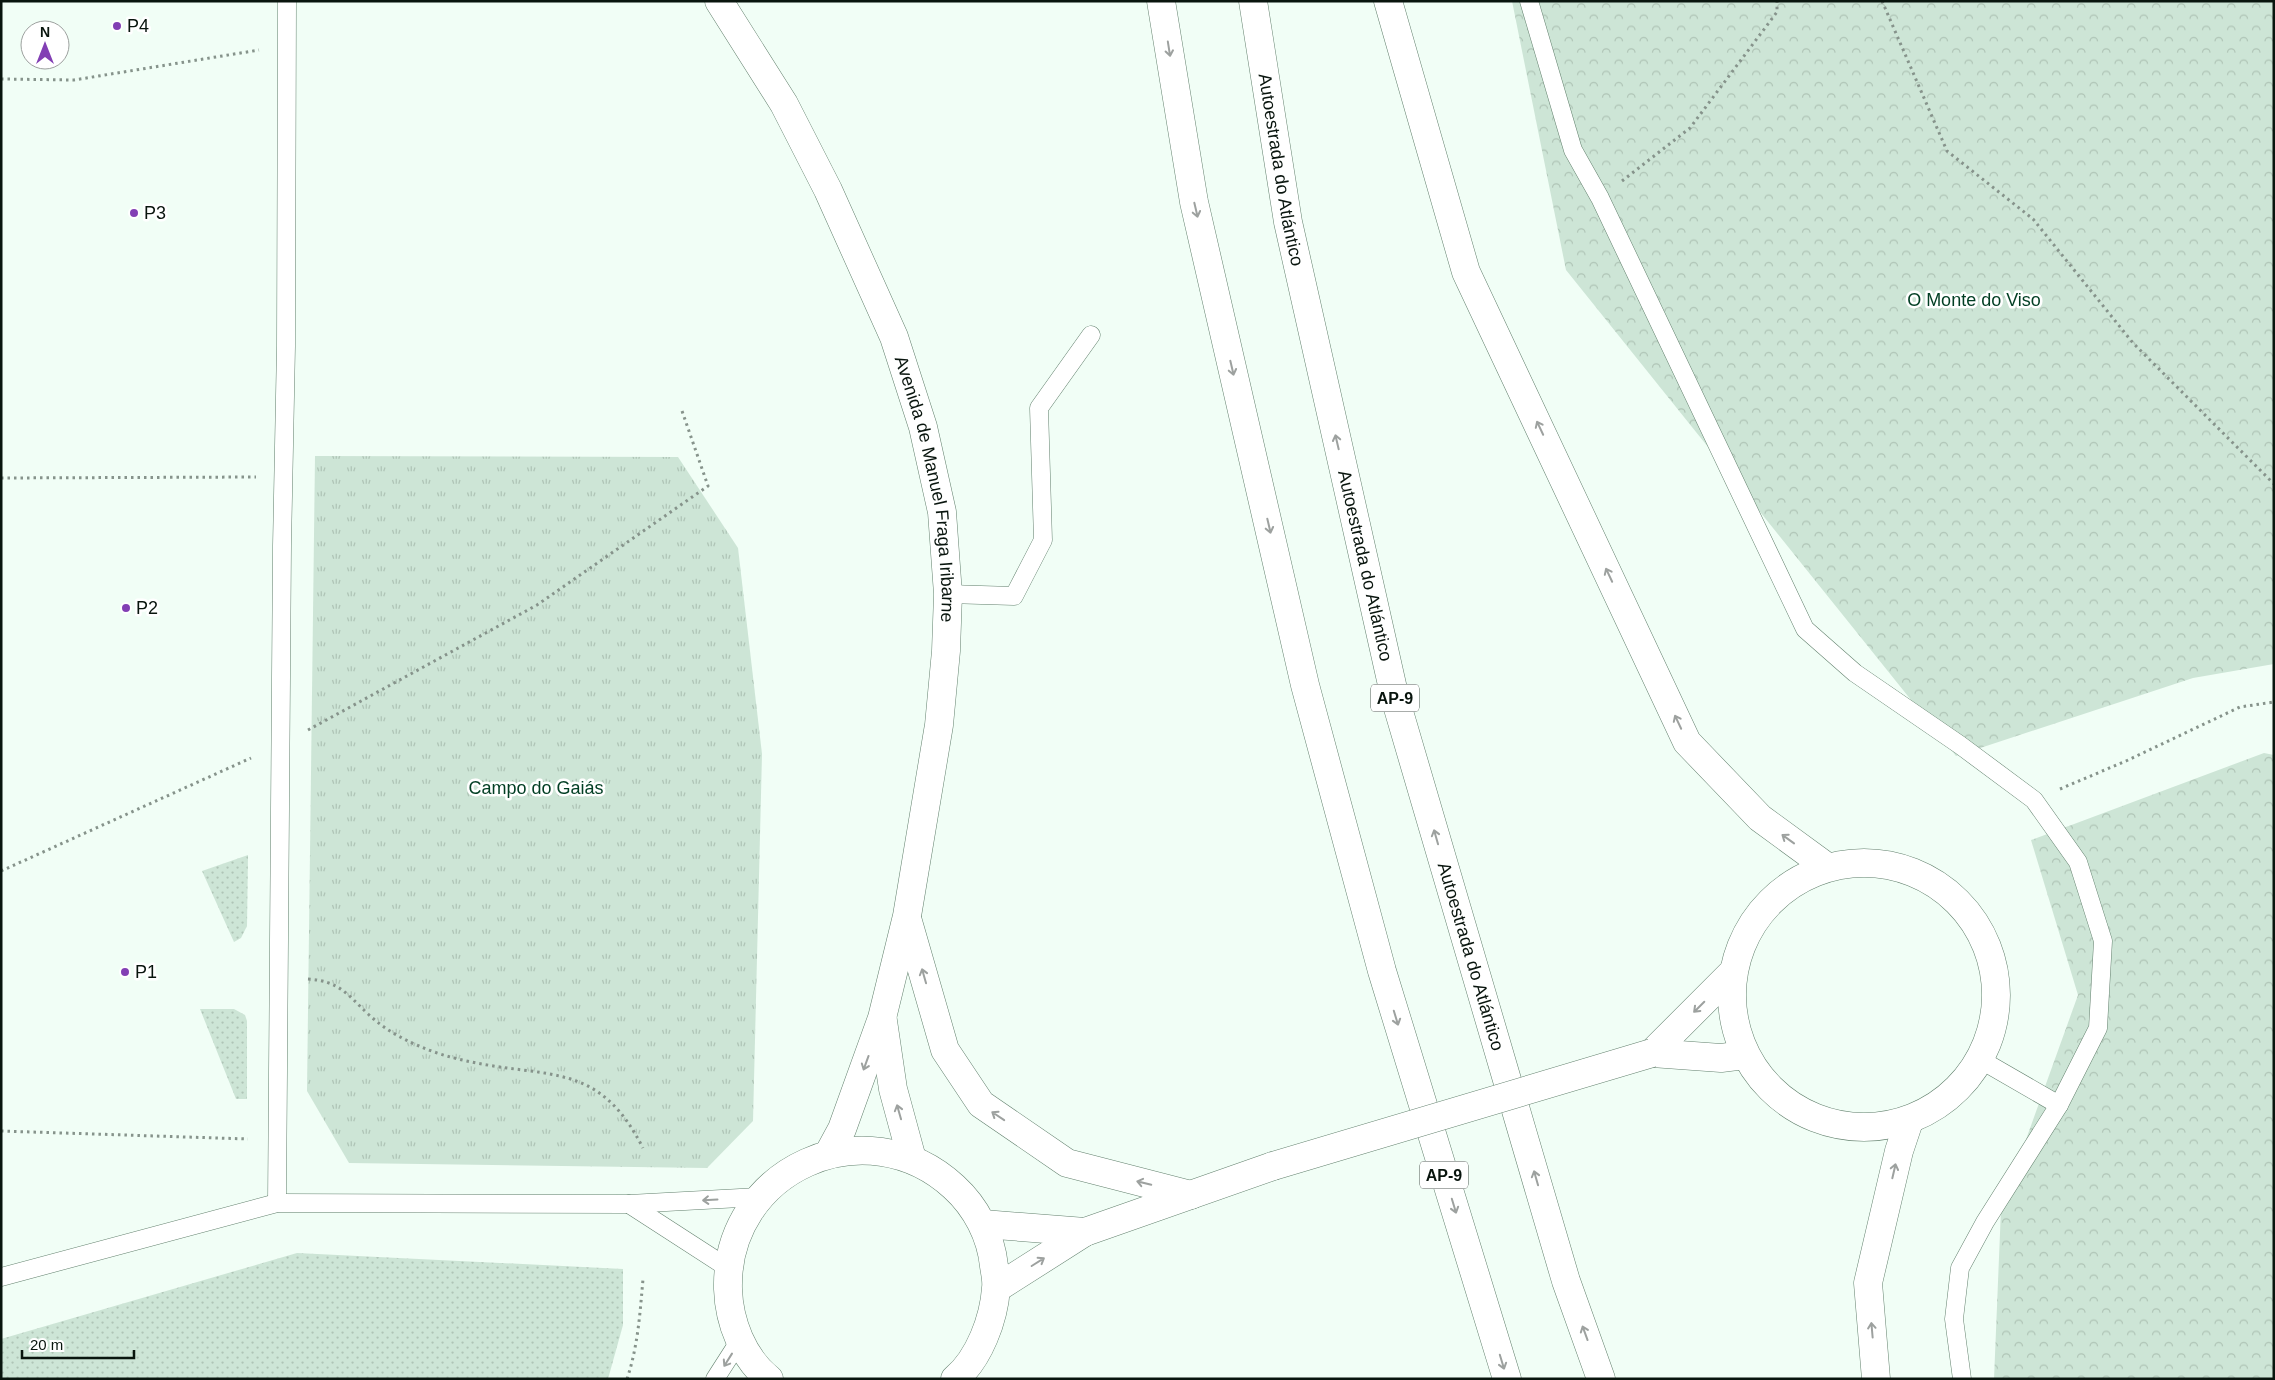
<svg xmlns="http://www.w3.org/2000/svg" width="2275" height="1380" viewBox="0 0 2275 1380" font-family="Arial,sans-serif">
  <defs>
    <pattern id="grass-dots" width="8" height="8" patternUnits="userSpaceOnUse" patternTransform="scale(1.25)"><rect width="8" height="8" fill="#cde5d6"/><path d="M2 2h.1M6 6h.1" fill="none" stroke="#afc4b6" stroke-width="1.8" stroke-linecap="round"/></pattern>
    <pattern id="forest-crowns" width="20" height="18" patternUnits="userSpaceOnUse" patternTransform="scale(1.25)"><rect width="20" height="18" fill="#cde5d6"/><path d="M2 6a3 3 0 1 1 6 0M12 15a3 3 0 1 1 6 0" fill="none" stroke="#afc4b6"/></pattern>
    <pattern id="park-tufts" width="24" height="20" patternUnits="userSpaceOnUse" patternTransform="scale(1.25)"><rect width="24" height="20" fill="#cde5d6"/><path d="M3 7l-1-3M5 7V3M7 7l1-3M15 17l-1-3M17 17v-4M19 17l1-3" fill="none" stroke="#afc4b6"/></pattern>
  </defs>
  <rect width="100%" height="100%" fill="#f1fef6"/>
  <g fill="url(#grass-dots)">
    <polygon points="248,855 247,926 241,938 234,942 202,871"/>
    <polygon points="200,1009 234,1009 245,1015 247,1021 247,1099 236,1099"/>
    <polygon points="297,1253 623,1269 623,1325 608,1379 1,1379 1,1339"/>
  </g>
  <g fill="url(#forest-crowns)">
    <polygon points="1512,1 2274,1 2274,664 2193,678 1956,756 1566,270"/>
    <polygon points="2264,753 2274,755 2274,1379 1994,1379 2001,1209 2078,995 2031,840"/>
  </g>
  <polygon fill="url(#park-tufts)" points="315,456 678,457 738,548 762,754 753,1121 707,1168 349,1163 307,1091"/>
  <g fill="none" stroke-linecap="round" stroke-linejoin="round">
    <g stroke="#63816e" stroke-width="19">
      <g id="service">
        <polyline points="1529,1 1573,150 1600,198 1805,629 1855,673 1960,745 2034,800 2078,862 2103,941 2098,1028 2059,1105 1985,1222 1960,1268 1954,1319 1962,1379"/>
        <polyline points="948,594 1014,596 1043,540 1039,408 1091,335"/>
        <polyline points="1981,1060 2059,1105"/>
        <polyline points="277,1203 282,546 286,346 287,1"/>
        <polyline points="629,1204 728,1268"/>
        <polyline points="1,1277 277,1203 629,1204 759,1197"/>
        <polyline points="715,1379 740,1340"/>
      </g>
    </g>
    <g stroke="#63816e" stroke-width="29">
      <g id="tertiary">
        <path id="s1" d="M719,1L784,104L828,190L894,337L923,427L942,512L948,594L946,651L939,725L907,916L882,1018L842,1129L829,1153"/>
        <circle cx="1864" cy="995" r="132"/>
        <polyline points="907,918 945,1050 981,1104 1067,1163 1191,1195"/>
        <polyline points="883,1021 893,1089 912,1159"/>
        <polyline points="1652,1053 1733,972"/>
        <polyline points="1652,1053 1721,1058 1745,1055"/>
        <polyline points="983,1224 1085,1232"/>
        <polyline points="997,1288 1085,1232 1273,1166"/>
        <path d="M769,1379C743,1358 729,1322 728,1289C725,1169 866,1106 954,1187C976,1207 991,1236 994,1266C995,1273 997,1281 996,1288C994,1319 979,1359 955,1379"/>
      </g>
    </g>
    <g stroke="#63816e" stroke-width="29">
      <g id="motorway">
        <polyline points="1161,1 1194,202 1305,685 1382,971 1507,1379"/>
        <path id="s2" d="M1253,1L1288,222L1395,698L1566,1281L1601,1379"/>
        <polyline points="1388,1 1466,272 1687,742 1760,818 1827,867"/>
        <polyline points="1876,1379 1868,1283 1899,1151 1909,1121"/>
      </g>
    </g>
    <g stroke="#86938b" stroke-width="3" stroke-dasharray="2.5 4" stroke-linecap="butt">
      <polyline points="1882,1 1947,151 2033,219 2133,343 2274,484"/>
      <polyline points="1,79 74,80 259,50"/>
      <polyline points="1622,181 1690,128 1777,12 1777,1"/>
      <polyline points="1,478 256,477"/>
      <polyline points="308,730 537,605 708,486 681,408"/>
      <polyline points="2060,789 2126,761 2240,707 2274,702"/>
      <polyline points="1,871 251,758"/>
      <path d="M308,979C339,981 347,994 368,1014C383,1028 400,1038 419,1046C446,1058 478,1064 507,1068C537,1072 569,1074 595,1090C618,1105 631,1125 643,1148"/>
      <polyline points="1,1131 248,1139"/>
      <path d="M627,1379C638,1346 640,1313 643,1279"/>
    </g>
    <use href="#service" stroke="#fff" stroke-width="18"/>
    <use href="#tertiary" stroke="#fff" stroke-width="28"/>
    <use href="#motorway" stroke="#fff" stroke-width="28"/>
    <g stroke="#63816e" stroke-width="29" stroke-linecap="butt">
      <polyline id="tertiary-bridge" points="1273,1166 1652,1053"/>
    </g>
    <use href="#tertiary-bridge" stroke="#fff" stroke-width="28"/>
  </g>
  <defs><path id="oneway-shaft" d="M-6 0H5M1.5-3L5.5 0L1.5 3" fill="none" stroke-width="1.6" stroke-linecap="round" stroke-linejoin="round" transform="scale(1.25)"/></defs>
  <g stroke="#9da19f">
    <use href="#oneway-shaft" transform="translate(1169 49) rotate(81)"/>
    <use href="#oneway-shaft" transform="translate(1196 210) rotate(77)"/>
    <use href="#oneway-shaft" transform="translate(1232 368) rotate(77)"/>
    <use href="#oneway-shaft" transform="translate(1540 428) rotate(-115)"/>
    <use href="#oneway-shaft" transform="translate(1337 442) rotate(-103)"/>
    <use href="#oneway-shaft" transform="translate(1269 526) rotate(77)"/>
    <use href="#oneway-shaft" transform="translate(1609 575) rotate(-115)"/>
    <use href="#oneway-shaft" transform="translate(1678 722) rotate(-115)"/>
    <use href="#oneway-shaft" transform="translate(1436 837) rotate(-106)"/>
    <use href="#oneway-shaft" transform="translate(1788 839) rotate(-144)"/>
    <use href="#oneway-shaft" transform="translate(924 976) rotate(-106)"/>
    <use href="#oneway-shaft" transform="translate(1699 1007) rotate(135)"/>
    <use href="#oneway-shaft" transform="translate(1396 1018) rotate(73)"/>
    <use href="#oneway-shaft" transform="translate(866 1063) rotate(110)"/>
    <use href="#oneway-shaft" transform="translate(899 1112) rotate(-106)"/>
    <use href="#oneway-shaft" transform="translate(998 1116) rotate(-146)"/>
    <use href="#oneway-shaft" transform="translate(1894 1171) rotate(-77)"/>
    <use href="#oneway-shaft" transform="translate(1536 1178) rotate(-106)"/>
    <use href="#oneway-shaft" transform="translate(1144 1183) rotate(-166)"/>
    <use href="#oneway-shaft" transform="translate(710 1200) rotate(177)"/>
    <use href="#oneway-shaft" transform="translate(1454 1206) rotate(73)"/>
    <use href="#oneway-shaft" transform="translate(1038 1262) rotate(-32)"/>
    <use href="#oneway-shaft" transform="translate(1872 1330) rotate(-95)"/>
    <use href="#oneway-shaft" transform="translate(1585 1333) rotate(-110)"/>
    <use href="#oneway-shaft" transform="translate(728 1360) rotate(122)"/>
    <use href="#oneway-shaft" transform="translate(1502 1362) rotate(73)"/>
  </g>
  <g fill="#823fb4" stroke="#fff" stroke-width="2">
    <circle cx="117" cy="26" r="5"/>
    <circle cx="134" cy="213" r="5"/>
    <circle cx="126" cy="608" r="5"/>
    <circle cx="125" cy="972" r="5"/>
  </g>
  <g text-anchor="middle" stroke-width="5" stroke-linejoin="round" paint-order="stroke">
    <g fill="#fff" stroke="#535b56" stroke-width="1">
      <rect x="1371" y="684.5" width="48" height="27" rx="4"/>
      <rect x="1420" y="1161.5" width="48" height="27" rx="4"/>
    </g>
    <g font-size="16" font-weight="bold" fill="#09150e">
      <text x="1395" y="704">AP-9</text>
      <text x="1444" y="1181">AP-9</text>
    </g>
    <g font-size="18" fill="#09150e" stroke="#fff" text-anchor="start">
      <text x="127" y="32">P4</text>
      <text x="144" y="219">P3</text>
      <text x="136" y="614">P2</text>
      <text x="135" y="978">P1</text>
    </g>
    <g font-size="18" fill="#09150e" stroke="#fff">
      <text dy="6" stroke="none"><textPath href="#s2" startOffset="171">Autoestrada do Atlántico</textPath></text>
      <text dy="6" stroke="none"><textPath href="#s1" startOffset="536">Avenida de Manuel Fraga Iribarne</textPath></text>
      <text dy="6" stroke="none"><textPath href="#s2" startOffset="576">Autoestrada do Atlántico</textPath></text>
      <text dy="6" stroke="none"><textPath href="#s2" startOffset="981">Autoestrada do Atlántico</textPath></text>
    </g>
    <g font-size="18" fill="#013e23" stroke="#fff">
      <text x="1974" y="306">O Monte do Viso</text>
      <text x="536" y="794">Campo do Gaiás</text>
    </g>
  </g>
  <rect width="2275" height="1380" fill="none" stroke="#09150e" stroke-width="5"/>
  <g transform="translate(45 45)"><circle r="24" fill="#ffffff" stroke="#9da19f"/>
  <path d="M0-4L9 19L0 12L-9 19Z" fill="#823fb4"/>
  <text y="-8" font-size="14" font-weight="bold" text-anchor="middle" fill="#09150e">N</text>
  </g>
  <path d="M22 1350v8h112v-8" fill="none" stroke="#09150e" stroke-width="2.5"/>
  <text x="30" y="1350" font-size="15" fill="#09150e" stroke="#ffffff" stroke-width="4" paint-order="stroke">20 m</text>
</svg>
